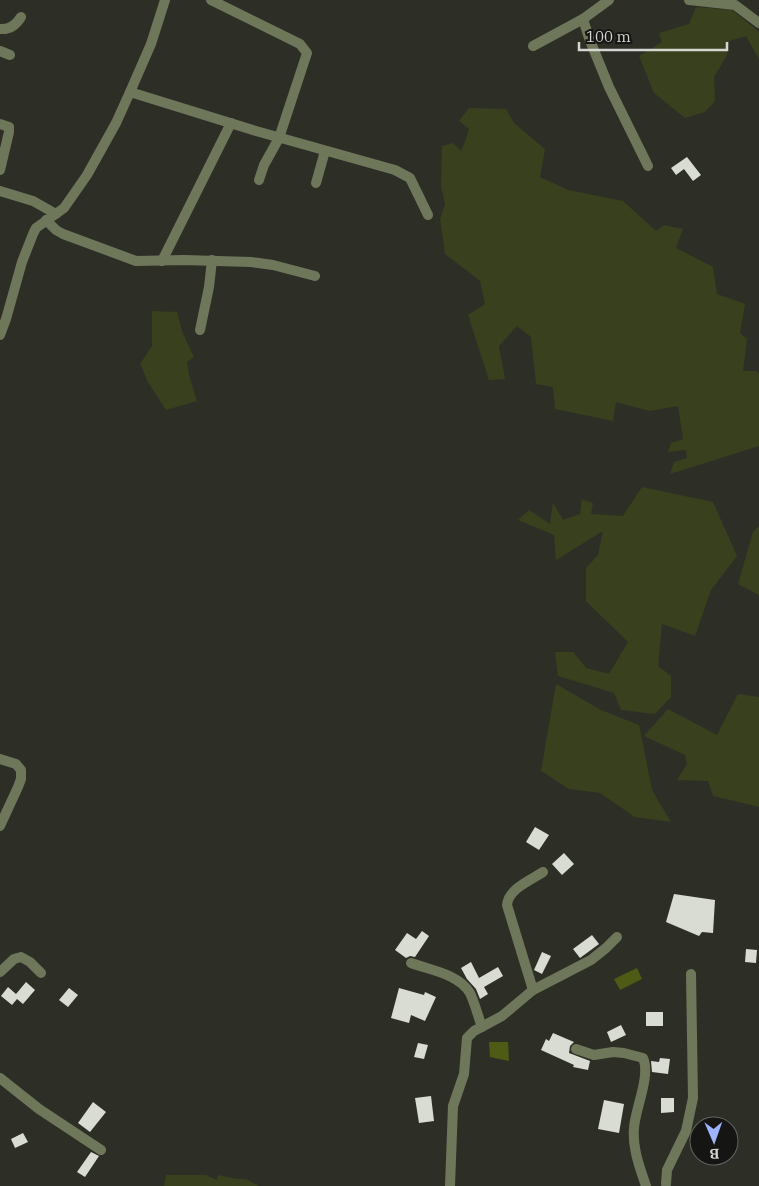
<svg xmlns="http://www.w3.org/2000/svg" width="759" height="1186" viewBox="0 0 759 1186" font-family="'IBM Plex Serif',serif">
  <rect width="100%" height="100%" fill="#2d2f27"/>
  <g fill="#38401d">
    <polygon points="696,7 732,10 759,32 759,59 746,36 729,41 727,55 714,77 715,101 705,112 685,118 654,93 639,56 662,42 659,33 689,24"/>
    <polygon points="469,108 506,109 514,123 545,149 540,177 568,190 623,201 656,231 664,225 683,229 676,248 713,267 717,294 745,304 740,333 747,339 743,371 757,371 759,374 759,446 670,474 674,462 687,458 686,450 668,452 671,443 683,439 678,406 650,411 616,402 613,421 555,409 553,387 536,384 531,337 517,326 499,346 505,379 489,380 468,315 485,304 480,281 445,254 440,219 445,204 441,186 442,146 453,143 461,151 466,139 469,129 459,121"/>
    <polygon points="152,311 177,312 183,334 194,357 187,362 189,375 197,401 166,410 148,382 140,364 152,346"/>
    <polygon points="642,487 713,502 737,556 711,590 695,636 662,624 658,666 671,676 671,697 655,714 621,710 614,693 558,676 555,652 573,652 586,668 609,674 628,642 586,601 586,568 598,555 603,531 556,560 554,535 518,520 529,510 550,524 553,503 563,520 580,514 582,499 593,503 591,514 623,516"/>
    <polygon points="759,526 759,595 738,584 753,532"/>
    <polygon points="556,684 601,710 639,725 652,790 671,822 635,817 600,793 569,789 541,771"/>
    <polygon points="738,694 759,697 759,807 713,796 708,781 677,780 687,764 685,755 644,736 668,709 717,735"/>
    <polygon points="166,1175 206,1175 217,1180 218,1175 237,1179 246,1179 259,1186 164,1186"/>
  </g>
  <g fill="#4d5b14">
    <polygon points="637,968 642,979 620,990 614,979"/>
    <polygon points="489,1042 508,1042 509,1061 490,1057"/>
  </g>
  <g fill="#d9dcd2">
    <polygon points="687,157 701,175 693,181 684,169 676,175 671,168"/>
    <polygon points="535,827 549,835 539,850 526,842"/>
    <polygon points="564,853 574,864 562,875 552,864"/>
    <polygon points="674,894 715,900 713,933 702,932 699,936 666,922"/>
    <polygon points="422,931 429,936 415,957 410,956 406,958 395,950 407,933 416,939"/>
    <polygon points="592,935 599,944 580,958 573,949"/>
    <polygon points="746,949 757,950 756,963 745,962"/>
    <polygon points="542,952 551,956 542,974 534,970"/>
    <polygon points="471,962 479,978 498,967 503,976 484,987 488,994 480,999 476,989 467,979 461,968"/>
    <polygon points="26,982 35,990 23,1004 17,999 12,1005 1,996 8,987 16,994"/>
    <polygon points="69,988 78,995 68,1007 59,1000"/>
    <polygon points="399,988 424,995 425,992 436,997 425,1021 411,1015 409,1023 391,1018"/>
    <rect x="646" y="1012" width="17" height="14"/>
    <polygon points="621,1025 626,1035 611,1042 607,1032"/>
    <polygon points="553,1033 574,1042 570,1046 569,1053 590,1061 588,1070 573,1067 574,1065 541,1050 546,1039 549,1041"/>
    <polygon points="418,1043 428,1045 424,1059 414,1057"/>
    <polygon points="660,1058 670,1059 668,1074 652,1072 651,1061 659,1062"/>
    <polygon points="431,1096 434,1121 419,1123 415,1098"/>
    <polygon points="661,1098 674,1098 674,1112 661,1113"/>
    <polygon points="604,1100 624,1104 619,1133 598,1129"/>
    <polygon points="93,1102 106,1112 90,1132 78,1123"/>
    <polygon points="23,1133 28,1142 15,1148 11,1139"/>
    <polygon points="91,1152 99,1156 85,1177 77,1172"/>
  </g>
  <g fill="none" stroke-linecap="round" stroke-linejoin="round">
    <g stroke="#6f775b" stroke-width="10">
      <polyline points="211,0 300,44 307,53 279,138 264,165 259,180"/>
      <polyline points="609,0 583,19 589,38 609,87 648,166"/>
      <polyline points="689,0 735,5 759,23"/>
      <path d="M0,29C10,30 16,25 21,17"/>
      <polyline points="533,46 583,19"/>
      <polyline points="0,51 10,55"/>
      <polyline points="130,92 256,131 395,170 410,178 428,215"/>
      <polyline points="0,124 9,127 9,132 0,170"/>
      <polyline points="316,183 325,151"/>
      <polyline points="0,191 33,201 56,214"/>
      <polyline points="46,220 56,230 63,234 136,261 184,260 251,262 273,265 315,276"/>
      <polyline points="162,261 231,123"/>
      <polyline points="200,330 209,287 212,260"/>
      <polyline points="0,335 6,319 22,262 33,234 36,228 64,208 87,175 116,123 130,92 151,44 165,0"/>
      <polyline points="0,759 16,764 21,770 21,779 18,787 0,826"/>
      <path d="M411,963C430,970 459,974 470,993C475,1004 478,1016 482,1027"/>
      <polyline points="0,972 14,959 21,957 30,962 41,973"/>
      <path d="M533,990L507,905C508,889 531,880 543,872"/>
      <path d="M576,1049L594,1055L613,1052L624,1053L643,1058C651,1076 635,1109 634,1128C632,1148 640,1168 646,1186"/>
      <polyline points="0,1078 39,1109 101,1150"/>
      <polyline points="666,1184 667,1170 686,1131 693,1098 691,974"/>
      <polyline points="450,1186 453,1106 464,1074 467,1038 474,1031 502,1016 533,990 591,960 606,948 617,937"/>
    </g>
  </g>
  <g transform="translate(714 1141) rotate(178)"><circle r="24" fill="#151613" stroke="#62635f"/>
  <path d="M0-4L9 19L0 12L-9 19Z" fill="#9db4fd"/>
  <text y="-8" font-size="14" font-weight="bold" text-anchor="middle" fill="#d5d6d1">B</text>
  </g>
  <path d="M579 42v8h148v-8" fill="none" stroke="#d5d6d1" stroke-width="2.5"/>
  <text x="586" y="42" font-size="15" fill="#d5d6d1" stroke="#151613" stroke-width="4" paint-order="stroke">100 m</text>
</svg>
